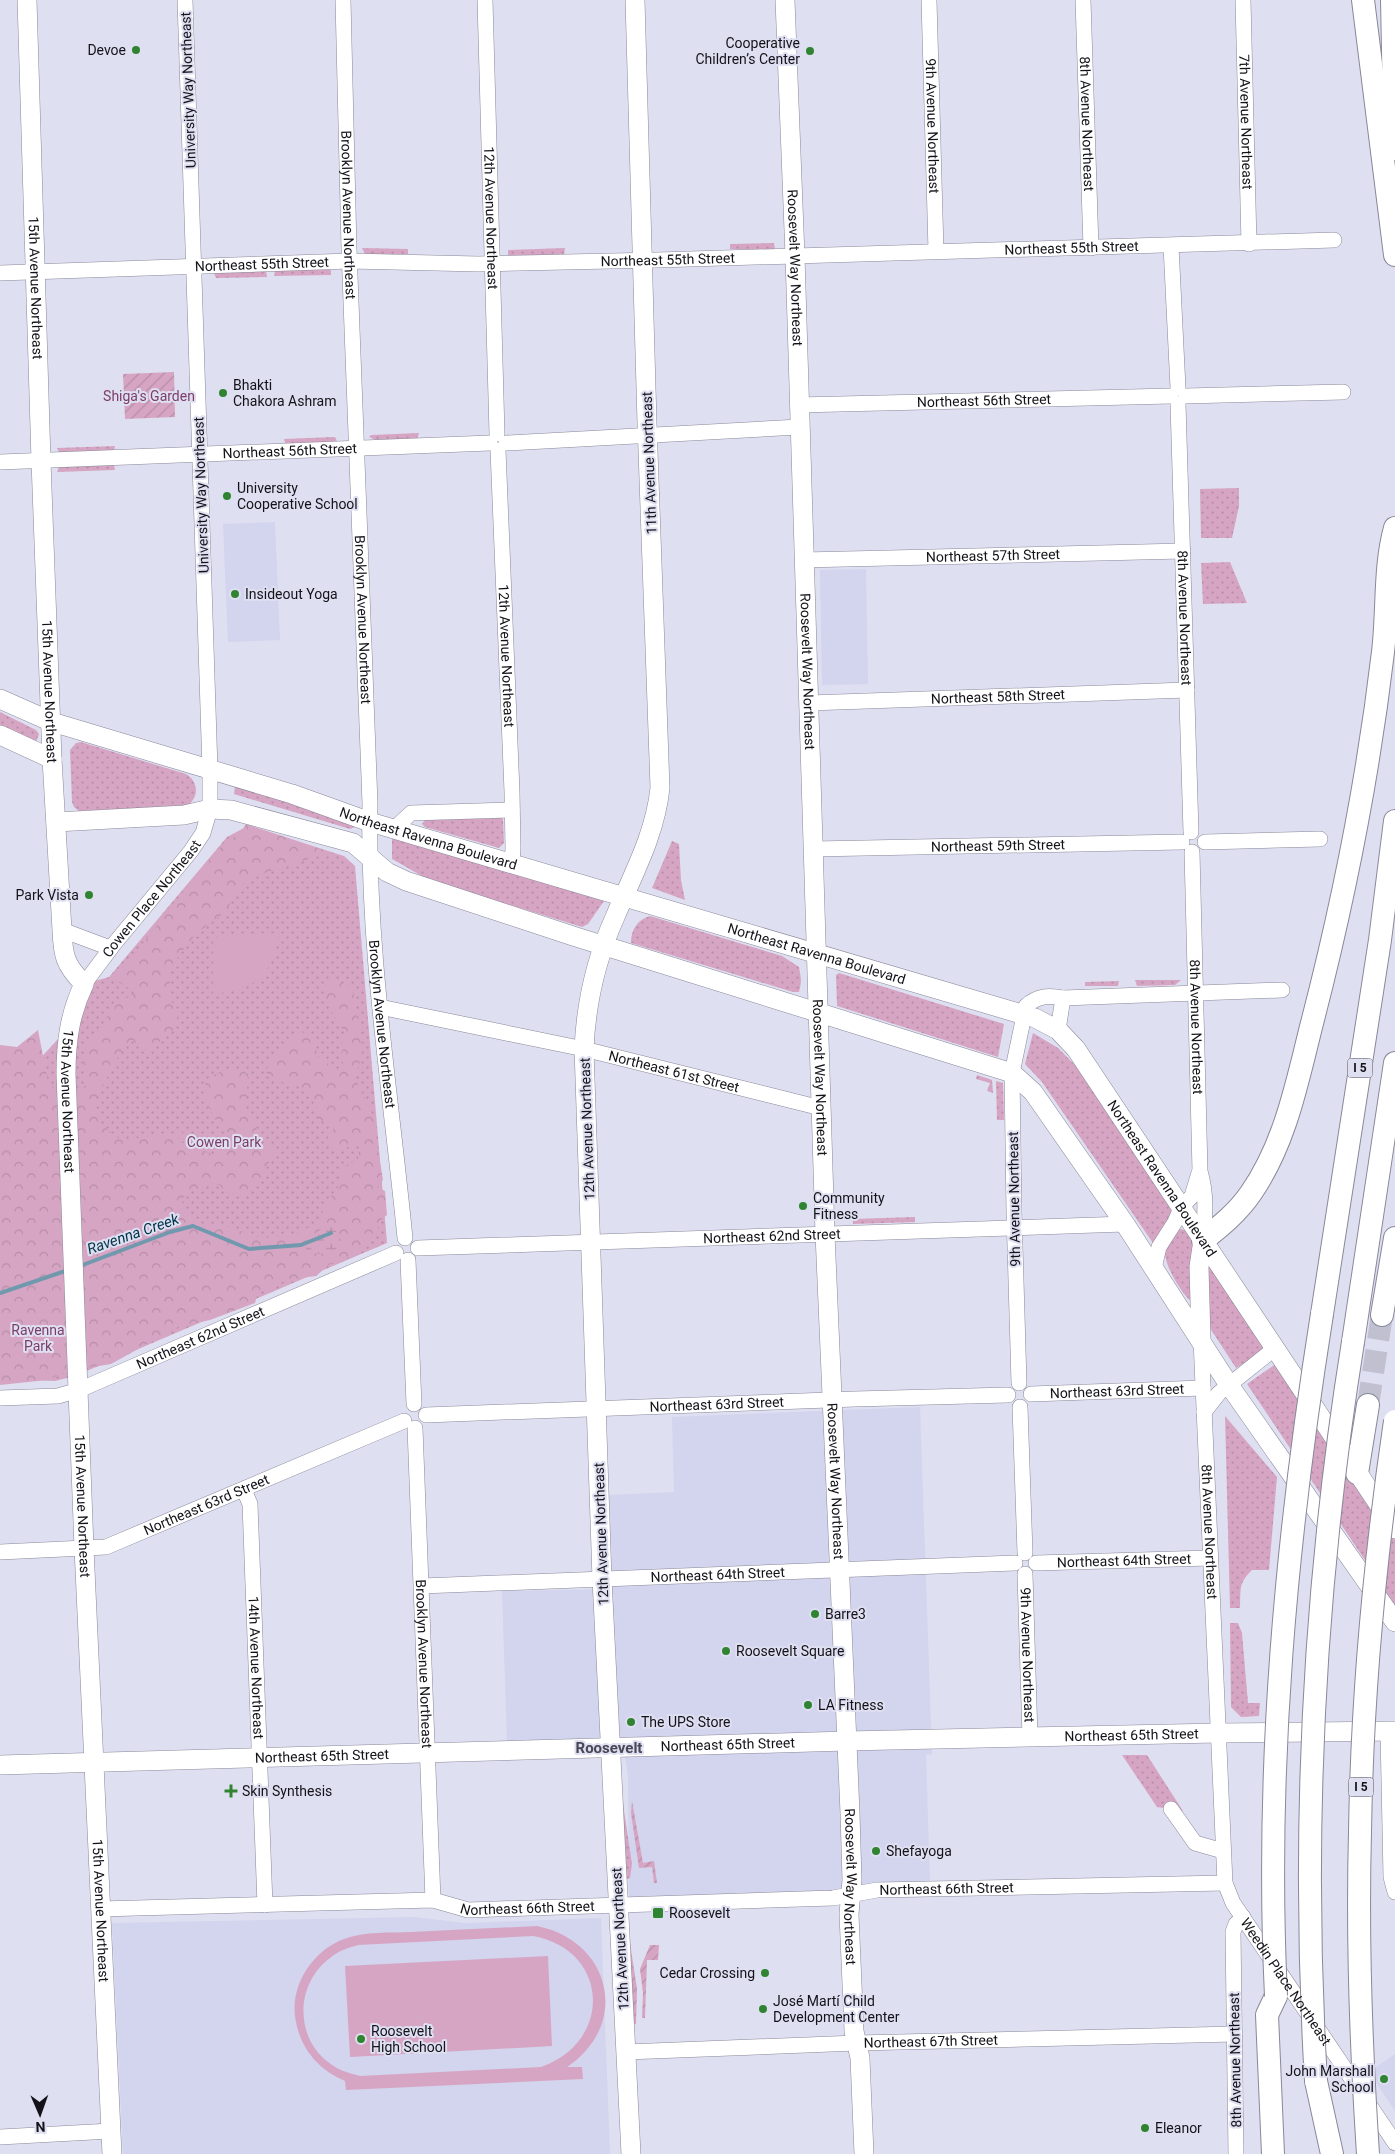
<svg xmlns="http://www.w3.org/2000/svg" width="1395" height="2154" viewBox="0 0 1395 2154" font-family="Roboto,sans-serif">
  <defs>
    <pattern id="grass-dots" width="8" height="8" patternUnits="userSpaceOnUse" patternTransform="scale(1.25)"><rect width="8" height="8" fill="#d6a5c3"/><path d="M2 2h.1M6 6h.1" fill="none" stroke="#b78da7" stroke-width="1.8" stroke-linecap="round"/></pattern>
    <pattern id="forest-crowns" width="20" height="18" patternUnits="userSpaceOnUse" patternTransform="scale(1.25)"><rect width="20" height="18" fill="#d6a5c3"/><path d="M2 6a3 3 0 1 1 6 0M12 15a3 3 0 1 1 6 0" fill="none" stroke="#b78da7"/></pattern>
    <pattern id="wetland-marsh" width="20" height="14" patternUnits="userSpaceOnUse" patternTransform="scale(1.25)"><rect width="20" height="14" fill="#d6a5c3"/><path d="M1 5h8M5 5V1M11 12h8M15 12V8" fill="none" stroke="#b78da7"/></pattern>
    <pattern id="garden-furrows" width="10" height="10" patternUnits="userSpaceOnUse" patternTransform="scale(1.25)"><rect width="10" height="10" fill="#d6a5c3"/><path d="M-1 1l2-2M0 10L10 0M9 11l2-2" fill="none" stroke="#b78da7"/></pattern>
  </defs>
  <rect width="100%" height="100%" fill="#dfdff2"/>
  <g fill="#d3d4ee">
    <polygon points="275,522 280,640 228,642 223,524"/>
    <polygon points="866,569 868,684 822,685 820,570"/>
    <polygon points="920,1407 932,1754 926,1755 930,1882 867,1884 835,1891 629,1898 628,1775 622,1739 507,1743 502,1591 613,1589 609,1495 674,1492 672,1417"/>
    <polygon points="413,1917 465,1923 601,1918 610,2154 123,2154 112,1923"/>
    <polygon points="1395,2054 1395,2111 1369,2072"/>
  </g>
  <g fill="url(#grass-dots)">
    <polygon points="774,243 775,250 730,249 730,244"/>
    <polygon points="362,248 408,249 408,254 365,254"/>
    <polygon points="565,248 564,255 508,257 508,250"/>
    <polygon points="329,269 331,271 331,275 274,276 275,271"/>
    <polygon points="266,271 267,277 216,278 214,273"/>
    <polygon points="419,433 417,439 378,441 369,437 371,435"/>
    <polygon points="335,437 337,441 333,442 285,443 284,439"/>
    <polygon points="115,446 114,451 59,452 57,448"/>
    <polygon points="114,465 115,470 57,472 59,467"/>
    <polygon points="1239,488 1239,506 1232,538 1201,538 1200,489"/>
    <polygon points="1230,562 1247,603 1203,604 1201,563"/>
    <polygon points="0,712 36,730 39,734 36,742 0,729"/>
    <path d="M81,742L186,774C198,781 200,797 187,806L79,811L74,807L72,802L70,750L76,743Z"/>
    <polygon points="235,785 355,824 355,827 350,829 234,794"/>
    <polygon points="501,818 503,819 504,843 499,848 425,827 422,824 425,820"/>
    <polygon points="244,828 331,852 344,856 355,866 387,1243 75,1376 55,1381 0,1379 15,1086 68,1028 84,984 109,977 227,837"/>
    <polygon points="392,837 394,837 604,901 588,924 582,927 429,880 392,859"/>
    <polygon points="672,841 679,844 681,880 685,900 652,888"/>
    <path d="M650,916L782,956L799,967C801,979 802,980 799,992H793L631,943C631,930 637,920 650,916Z"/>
    <polygon points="839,973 1004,1024 998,1057 837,1006 836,975"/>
    <polygon points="1135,980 1181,980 1175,985 1137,986"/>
    <polygon points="1119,981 1118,986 1085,986 1085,982"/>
    <polygon points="1033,1033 1058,1048 1075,1065 1175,1212 1153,1243 1042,1082 1025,1064"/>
    <polygon points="977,1075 992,1080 993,1093 987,1091 990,1083 976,1079"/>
    <polygon points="996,1081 1003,1083 1004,1120 997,1120"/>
    <polygon points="915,1217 915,1222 853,1224 853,1219"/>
    <path d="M1181,1229L1187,1231L1197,1247L1192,1302C1182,1295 1163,1263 1165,1250C1167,1243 1174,1236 1178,1230Z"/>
    <polygon points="1208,1264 1267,1348 1236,1368 1208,1325"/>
    <polygon points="1277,1363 1395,1538 1395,1605 1247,1384"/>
    <path d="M1225,1416L1277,1477L1269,1570H1252C1238,1584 1241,1588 1240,1608H1230Z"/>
    <polygon points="1230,1623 1238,1623 1242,1633 1248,1703 1260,1703 1259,1716 1241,1717 1231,1707"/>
    <polygon points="1122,1755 1147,1755 1183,1811 1157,1807"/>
    <polygon points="621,1790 632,1864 630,1878 624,1880"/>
  </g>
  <path fill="url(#forest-crowns)" d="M246,824L331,852L258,875L244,882L224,913L196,934L179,955L171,970L169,994L178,1018L172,1032L148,1050L142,1049L131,1040C114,1057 108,1080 95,1100L100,1124L121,1140L184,1132L177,1139L183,1143L215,1155L226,1148L230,1134L219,1126L203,1096L206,1080C219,1071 234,1065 248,1074L246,1111L248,1116L255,1123L259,1144L263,1146L274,1144L276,1149L256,1188L244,1195L228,1193L219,1185L210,1183L190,1192L181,1200L195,1225L219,1224L260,1238L292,1236L317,1223L332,1195L340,1185L341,1168L358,1159L359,1147L356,1142L343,1150H333L326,1141L334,1128L318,1118C317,1073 281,1092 266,1072C271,1053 285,1041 302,1032L314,1039L318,1058L330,1065L337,1074L343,1065C341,1056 344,1048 341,1039L345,1032C333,1021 327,1000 325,983L329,977L352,988C355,996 354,1004 356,1012C361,1035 367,1052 355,1074L359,1088L371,1107L383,1180L377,1187L385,1191L387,1215L378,1222V1228L369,1246L350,1257L330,1264L316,1276L293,1279L284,1281L270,1290L258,1291L255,1303L210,1320L178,1327L111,1364L69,1371L47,1380L0,1385V1045L17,1047L38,1030L49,1087L85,1086L84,1066L86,1047L117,1004L135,992L112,978L137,951L193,879L226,841L239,835Z"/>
  <path fill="url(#wetland-marsh)" d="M329,1226L339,1233L342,1243C332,1256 320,1255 306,1251C307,1237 317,1231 329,1226Z"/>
  <g fill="url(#garden-furrows)">
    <polygon points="174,372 175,417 125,419 123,374"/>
    <polygon points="632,1801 643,1863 654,1861 657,1883 654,1883 652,1867 639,1868 631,1813"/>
    <polygon points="628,1930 637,1989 636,2024 631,2024"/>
    <polygon points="650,1945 659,1945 658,1960 647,1960 645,2018 642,2018 643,1993 640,1969"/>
  </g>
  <g fill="#d6a5c3" fill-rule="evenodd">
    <path d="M279,933C274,975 254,990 213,994V941L220,934Z"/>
    <path d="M537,1926C611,1941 631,2024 567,2067H582L583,2079L346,2090L345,2081C317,2069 299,2047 295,2016C291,1983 314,1950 344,1939C365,1931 390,1933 412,1932C454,1930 495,1928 537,1926ZM533,1936C610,1950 613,2042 541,2067L360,2076C348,2073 338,2070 328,2062C294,2036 296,1983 330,1958C338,1951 348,1948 358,1945Z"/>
    <polygon points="548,1956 552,2046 350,2057 345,1966"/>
  </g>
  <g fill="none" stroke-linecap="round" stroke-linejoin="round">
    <g stroke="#7099ae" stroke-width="4">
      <polyline points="80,1266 170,1232 193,1226 249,1249 301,1245 331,1233"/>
      <polyline points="0,1293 68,1270"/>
    </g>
    <polyline stroke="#c0c0d1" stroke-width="22" stroke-dasharray="22 11" stroke-linecap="butt" points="1368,1405 1382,1315"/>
    <g stroke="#889" stroke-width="16">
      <g id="minor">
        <path id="s1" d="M343,0L349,249L370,804C367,949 391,1094 405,1238"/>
        <path id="s2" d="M485,0L497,434"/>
        <path id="s3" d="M929,0L936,251"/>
        <path id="s4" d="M1083,0L1091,248"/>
        <path id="s5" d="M1243,0L1249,244"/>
        <polyline points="1171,246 1178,388"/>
        <path id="s6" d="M0,273L350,261L478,264L657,260L1334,240"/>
        <polyline points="1186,396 1343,392"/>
        <path id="s7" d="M1178,404L1191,832"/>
        <path id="s8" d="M798,405L1171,396"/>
        <polyline points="506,443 799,427"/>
        <path id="s9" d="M498,450L512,792L513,848L512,863"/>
        <path id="s10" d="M0,462L490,443"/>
        <path id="s11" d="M803,560L1183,551"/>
        <path id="s12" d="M809,703L1187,690"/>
        <polyline points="395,828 411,813 512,810"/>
        <polyline points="1205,842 1320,839"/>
        <path id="s13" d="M814,849L1182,842"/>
        <path id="s14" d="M1192,852L1200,1171C1207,1195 1205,1216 1203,1240"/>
        <polyline points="62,930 110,948"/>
        <path id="s15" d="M84,984L114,944L191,851L203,833L210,809V770L185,0"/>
        <path id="s16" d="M380,1007L584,1049L821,1108"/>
        <polyline points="1058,1030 1063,998"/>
        <path id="s17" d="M418,1248L1125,1224"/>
        <polyline points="408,1260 414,1404"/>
        <polyline points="1154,1268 1159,1247 1175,1222 1181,1208 1192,1196 1199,1173"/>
        <path id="s18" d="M1201,1340L1225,1883L1233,1903L1395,2143"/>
        <path d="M1019,1383L1014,1212L1012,1073L1026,1006C1037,996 1048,995 1063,998L1282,990"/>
        <path id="s19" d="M1031,1394L1203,1388"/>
        <path id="s20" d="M0,1398L58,1396L79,1390L396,1253"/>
        <polyline points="1020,1407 1025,1553"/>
        <polyline points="1204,1412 1219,1393 1274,1349"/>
        <path id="s21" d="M426,1415L855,1399L1008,1395"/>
        <path id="s22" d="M415,1428L433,1900"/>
        <path id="s23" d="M244,1490L250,1504L265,1905"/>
        <path id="s24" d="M0,1552L106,1547L404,1421"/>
        <path id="s25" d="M1036,1563L1210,1558"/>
        <path id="s26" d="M1025,1574L1030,1738"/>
        <path id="s27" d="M422,1586L1015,1563"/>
        <polyline points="1388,1732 1391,1877 1395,1892"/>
        <polyline points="1171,1809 1195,1843 1223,1851"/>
        <path id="s28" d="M100,1909L433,1900L468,1910L833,1898L877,1890L1225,1883"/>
        <path id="s29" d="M626,2052L857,2043L1235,2034"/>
        <polyline points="0,2137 111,2131"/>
        <polyline points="1236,2154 1233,1932 1236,1924 1243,1917"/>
      </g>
    </g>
    <g stroke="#889" stroke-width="20">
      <g id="major">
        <path id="s30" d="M27,0L41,461L52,759L62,930C63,956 65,965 84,984C70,1013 66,1041 66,1074L84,1548L112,2154"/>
        <path id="s31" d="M785,0L795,256L825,1234L850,1813L852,1880L849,1914L854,2031L860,2058L864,2154"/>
        <path id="s32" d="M0,699L52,722L292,794L370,822L1035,1018L1058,1030L1076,1049L1395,1529"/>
        <polyline points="0,735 52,759"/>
        <polyline points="56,822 184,815 210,809 231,810 353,843 387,872 406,881 573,936 1012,1073 1033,1092 1125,1224 1229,1385 1395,1622"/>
        <polyline points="1201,1338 1199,1267 1203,1240"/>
        <path id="s33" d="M0,1765L847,1741L1218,1733L1395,1731"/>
        <path d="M631,2154L602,1579L584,1049C586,1003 596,959 615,917C633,874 655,835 660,788L647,423L635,0"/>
      </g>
    </g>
    <g stroke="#889" stroke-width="24">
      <g id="highway">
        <polyline points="1363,0 1395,255"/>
        <polyline points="1392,0 1395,149"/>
        <path d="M1203,1240C1221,1226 1238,1212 1251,1193C1285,1144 1297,1083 1311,1027C1343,904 1368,779 1383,652C1388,611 1384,568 1395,528"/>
        <polyline points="1322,1314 1380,940 1395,821"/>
        <polyline points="1382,1315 1395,1238"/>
        <polyline points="1353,1342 1395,1063"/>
        <polyline points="1357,1473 1368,1405"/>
        <polyline points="1316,2081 1332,2154"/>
        <polyline points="1273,2154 1267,2015 1276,1996"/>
      </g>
    </g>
    <use href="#minor" stroke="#fff" stroke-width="15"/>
    <use href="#major" stroke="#fff" stroke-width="19"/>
    <use href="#highway" stroke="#fff" stroke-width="22"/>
    <g stroke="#889" stroke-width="24" stroke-linecap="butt">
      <g id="highway-bridge">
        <path d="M1276,1996C1265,1767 1286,1540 1322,1314"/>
        <path d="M1316,2081C1301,1831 1313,1590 1353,1342"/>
        <path d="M1368,2154C1361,2047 1357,1940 1360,1832C1362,1695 1375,1557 1395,1421"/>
      </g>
    </g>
    <use href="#highway-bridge" stroke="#fff" stroke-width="22"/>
  </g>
  <g fill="#308431" stroke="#dfdff2" stroke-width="2">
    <circle cx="136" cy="50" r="5"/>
    <circle cx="810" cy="51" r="5"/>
    <circle cx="223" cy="393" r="5"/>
    <circle cx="227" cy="496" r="5"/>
    <circle cx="235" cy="594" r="5"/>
    <circle cx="89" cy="895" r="5"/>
    <circle cx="803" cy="1206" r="5"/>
    <circle cx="815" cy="1614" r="5"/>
    <circle cx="726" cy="1651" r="5"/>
    <circle cx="808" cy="1705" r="5"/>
    <circle cx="631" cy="1722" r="5"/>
    <path d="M228.5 1783.5h5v5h5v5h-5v5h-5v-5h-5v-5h5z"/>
    <circle cx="876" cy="1851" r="5"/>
    <rect x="652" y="1907" width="12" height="12" rx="2.5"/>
    <circle cx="765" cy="1973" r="5"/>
    <circle cx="763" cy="2009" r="5"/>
    <circle cx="361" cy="2039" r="5"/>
    <circle cx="1384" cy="2079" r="5"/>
    <circle cx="1145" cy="2128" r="5"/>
  </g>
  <g text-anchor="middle" stroke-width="4" stroke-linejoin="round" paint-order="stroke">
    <g fill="#dfdff2" stroke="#505059" stroke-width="1">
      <rect x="1347.5" y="1058.5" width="25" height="19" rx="4"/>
      <rect x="1348.5" y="1777.5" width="25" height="19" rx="4"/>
    </g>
    <g font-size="12" font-weight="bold" fill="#121218">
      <text x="1360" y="1072">I 5</text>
      <text x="1361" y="1791">I 5</text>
    </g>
    <g font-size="14" fill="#121218" stroke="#dfdff2" text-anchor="start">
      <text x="800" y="48" text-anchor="end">Cooperative<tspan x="800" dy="16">Children’s Center</tspan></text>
      <text x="126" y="55" text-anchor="end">Devoe</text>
      <text x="233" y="390">Bhakti<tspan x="233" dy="16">Chakora Ashram</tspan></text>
      <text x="237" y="493">University<tspan x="237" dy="16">Cooperative School</tspan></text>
      <text x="245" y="599">Insideout Yoga</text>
      <text x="79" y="900" text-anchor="end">Park Vista</text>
      <text x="813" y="1203">Community<tspan x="813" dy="16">Fitness</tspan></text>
      <text x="825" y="1619">Barre3</text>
      <text x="736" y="1656">Roosevelt Square</text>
      <text x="818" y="1710">LA Fitness</text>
      <text x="641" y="1727">The UPS Store</text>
      <text x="242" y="1796">Skin Synthesis</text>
      <text x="886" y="1856">Shefayoga</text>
      <text x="669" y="1918">Roosevelt</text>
      <text x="755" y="1978" text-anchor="end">Cedar Crossing</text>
      <text x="773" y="2006">José Martí Child<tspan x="773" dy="16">Development Center</tspan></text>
      <text x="371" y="2036">Roosevelt<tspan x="371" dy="16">High School</tspan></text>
      <text x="1374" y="2076" text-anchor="end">John Marshall<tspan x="1374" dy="16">School</tspan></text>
      <text x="1155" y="2133">Eleanor</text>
    </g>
    <g font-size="14" fill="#121218" stroke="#dfdff2">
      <text transform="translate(188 90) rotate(-92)" y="5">University Way Northeast</text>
      <text dy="5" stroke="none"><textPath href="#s5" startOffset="122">7th Avenue Northeast</textPath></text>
      <text dy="5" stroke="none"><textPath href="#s4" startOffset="124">8th Avenue Northeast</textPath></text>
      <text dy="5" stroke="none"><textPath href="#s3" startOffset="126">9th Avenue Northeast</textPath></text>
      <text dy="5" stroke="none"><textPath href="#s1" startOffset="215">Brooklyn Avenue Northeast</textPath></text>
      <text dy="5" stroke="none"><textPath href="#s2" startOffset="218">12th Avenue Northeast</textPath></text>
      <text dy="5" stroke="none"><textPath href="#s6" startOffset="1072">Northeast 55th Street</textPath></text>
      <text dy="5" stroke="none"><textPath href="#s6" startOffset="668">Northeast 55th Street</textPath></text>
      <text dy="5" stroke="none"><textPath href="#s6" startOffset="262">Northeast 55th Street</textPath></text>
      <text dy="5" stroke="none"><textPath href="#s31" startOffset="268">Roosevelt Way Northeast</textPath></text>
      <text dy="5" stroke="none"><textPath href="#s30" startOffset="288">15th Avenue Northeast</textPath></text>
      <text dy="5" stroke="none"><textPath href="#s8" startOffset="186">Northeast 56th Street</textPath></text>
      <text dy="5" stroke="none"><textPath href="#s10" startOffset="290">Northeast 56th Street</textPath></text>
      <text transform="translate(649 463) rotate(-92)" y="5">11th Avenue Northeast</text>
      <text transform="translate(201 495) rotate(-92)" y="5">University Way Northeast</text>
      <text dy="5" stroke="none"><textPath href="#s11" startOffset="190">Northeast 57th Street</textPath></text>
      <text dy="5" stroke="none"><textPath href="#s7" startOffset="214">8th Avenue Northeast</textPath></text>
      <text dy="5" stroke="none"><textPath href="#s1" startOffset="620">Brooklyn Avenue Northeast</textPath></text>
      <text dy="5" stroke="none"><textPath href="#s9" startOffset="206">12th Avenue Northeast</textPath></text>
      <text dy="5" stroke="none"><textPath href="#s31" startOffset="672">Roosevelt Way Northeast</textPath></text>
      <text dy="5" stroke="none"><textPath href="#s30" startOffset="692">15th Avenue Northeast</textPath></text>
      <text dy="5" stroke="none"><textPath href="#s12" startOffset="189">Northeast 58th Street</textPath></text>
      <text dy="5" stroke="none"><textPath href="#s32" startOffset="451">Northeast Ravenna Boulevard</textPath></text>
      <text dy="5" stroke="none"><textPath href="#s13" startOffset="184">Northeast 59th Street</textPath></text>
      <text dy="5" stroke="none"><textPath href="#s15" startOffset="109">Cowen Place Northeast</textPath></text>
      <text dy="5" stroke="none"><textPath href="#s32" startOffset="856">Northeast Ravenna Boulevard</textPath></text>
      <text dy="5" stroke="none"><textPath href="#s1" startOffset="1025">Brooklyn Avenue Northeast</textPath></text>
      <text dy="5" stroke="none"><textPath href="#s14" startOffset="175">8th Avenue Northeast</textPath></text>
      <text dy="5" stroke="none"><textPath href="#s16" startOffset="301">Northeast 61st Street</textPath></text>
      <text dy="5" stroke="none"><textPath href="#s31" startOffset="1078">Roosevelt Way Northeast</textPath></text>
      <text dy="5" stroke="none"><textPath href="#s30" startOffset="1111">15th Avenue Northeast</textPath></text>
      <text transform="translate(587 1129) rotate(-92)" y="5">12th Avenue Northeast</text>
      <text dy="5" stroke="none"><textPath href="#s32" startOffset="1291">Northeast Ravenna Boulevard</textPath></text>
      <text transform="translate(1014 1199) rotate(-91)" y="5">9th Avenue Northeast</text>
      <text dy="5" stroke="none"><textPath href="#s17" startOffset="354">Northeast 62nd Street</textPath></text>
      <text dy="5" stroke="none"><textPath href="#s20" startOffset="212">Northeast 62nd Street</textPath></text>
      <text dy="5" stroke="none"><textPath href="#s19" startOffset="86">Northeast 63rd Street</textPath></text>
      <text dy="5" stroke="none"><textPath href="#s21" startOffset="291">Northeast 63rd Street</textPath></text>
      <text dy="5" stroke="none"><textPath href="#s31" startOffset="1482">Roosevelt Way Northeast</textPath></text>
      <text dy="5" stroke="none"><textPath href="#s24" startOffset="215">Northeast 63rd Street</textPath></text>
      <text dy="5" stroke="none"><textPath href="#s30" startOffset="1516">15th Avenue Northeast</textPath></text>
      <text dy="5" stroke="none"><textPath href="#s18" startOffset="192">8th Avenue Northeast</textPath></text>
      <text transform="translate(601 1534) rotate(-92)" y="5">12th Avenue Northeast</text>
      <text dy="5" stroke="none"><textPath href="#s25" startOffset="88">Northeast 64th Street</textPath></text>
      <text dy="5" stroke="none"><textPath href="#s27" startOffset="296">Northeast 64th Street</textPath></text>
      <text dy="5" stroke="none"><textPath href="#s26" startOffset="81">9th Avenue Northeast</textPath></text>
      <text dy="5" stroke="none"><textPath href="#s22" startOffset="236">Brooklyn Avenue Northeast</textPath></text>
      <text dy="5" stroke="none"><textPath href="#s23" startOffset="179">14th Avenue Northeast</textPath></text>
      <text dy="5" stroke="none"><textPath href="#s33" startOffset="1132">Northeast 65th Street</textPath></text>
      <text dy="5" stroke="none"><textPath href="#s33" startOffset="728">Northeast 65th Street</textPath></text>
      <text dy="5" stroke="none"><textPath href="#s33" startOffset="322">Northeast 65th Street</textPath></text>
      <text dy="5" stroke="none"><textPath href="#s31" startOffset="1888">Roosevelt Way Northeast</textPath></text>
      <text dy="5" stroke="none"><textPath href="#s28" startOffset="849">Northeast 66th Street</textPath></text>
      <text dy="5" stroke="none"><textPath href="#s28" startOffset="429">Northeast 66th Street</textPath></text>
      <text dy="5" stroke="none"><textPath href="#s30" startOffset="1921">15th Avenue Northeast</textPath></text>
      <text transform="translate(620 1939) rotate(-93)" y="5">12th Avenue Northeast</text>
      <text dy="5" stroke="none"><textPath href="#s18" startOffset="660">Weedin Place Northeast</textPath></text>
      <text dy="5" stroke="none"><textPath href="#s29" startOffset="305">Northeast 67th Street</textPath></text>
      <text transform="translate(1235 2060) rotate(-91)" y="5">8th Avenue Northeast</text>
    </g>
    <g font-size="14" fill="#7c3e67" stroke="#dfdff2">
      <text x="149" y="401">Shiga's Garden</text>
      <text x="224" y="1147">Cowen Park</text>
      <text x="38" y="1335">Ravenna<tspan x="38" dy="16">Park</tspan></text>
    </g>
    <g font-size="15" font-style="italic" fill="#003548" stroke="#dfdff2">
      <text transform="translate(133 1234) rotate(-19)" y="5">Ravenna Creek</text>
    </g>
    <g font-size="15" font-weight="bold" fill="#474756" stroke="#dfdff2">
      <text x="609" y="1753">Roosevelt</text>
    </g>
  </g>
  <g transform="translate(40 2114) rotate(178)" stroke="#dfdff2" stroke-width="4" paint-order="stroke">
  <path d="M0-4L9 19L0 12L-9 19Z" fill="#121218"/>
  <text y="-8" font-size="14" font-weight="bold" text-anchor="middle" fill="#121218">N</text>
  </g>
</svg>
